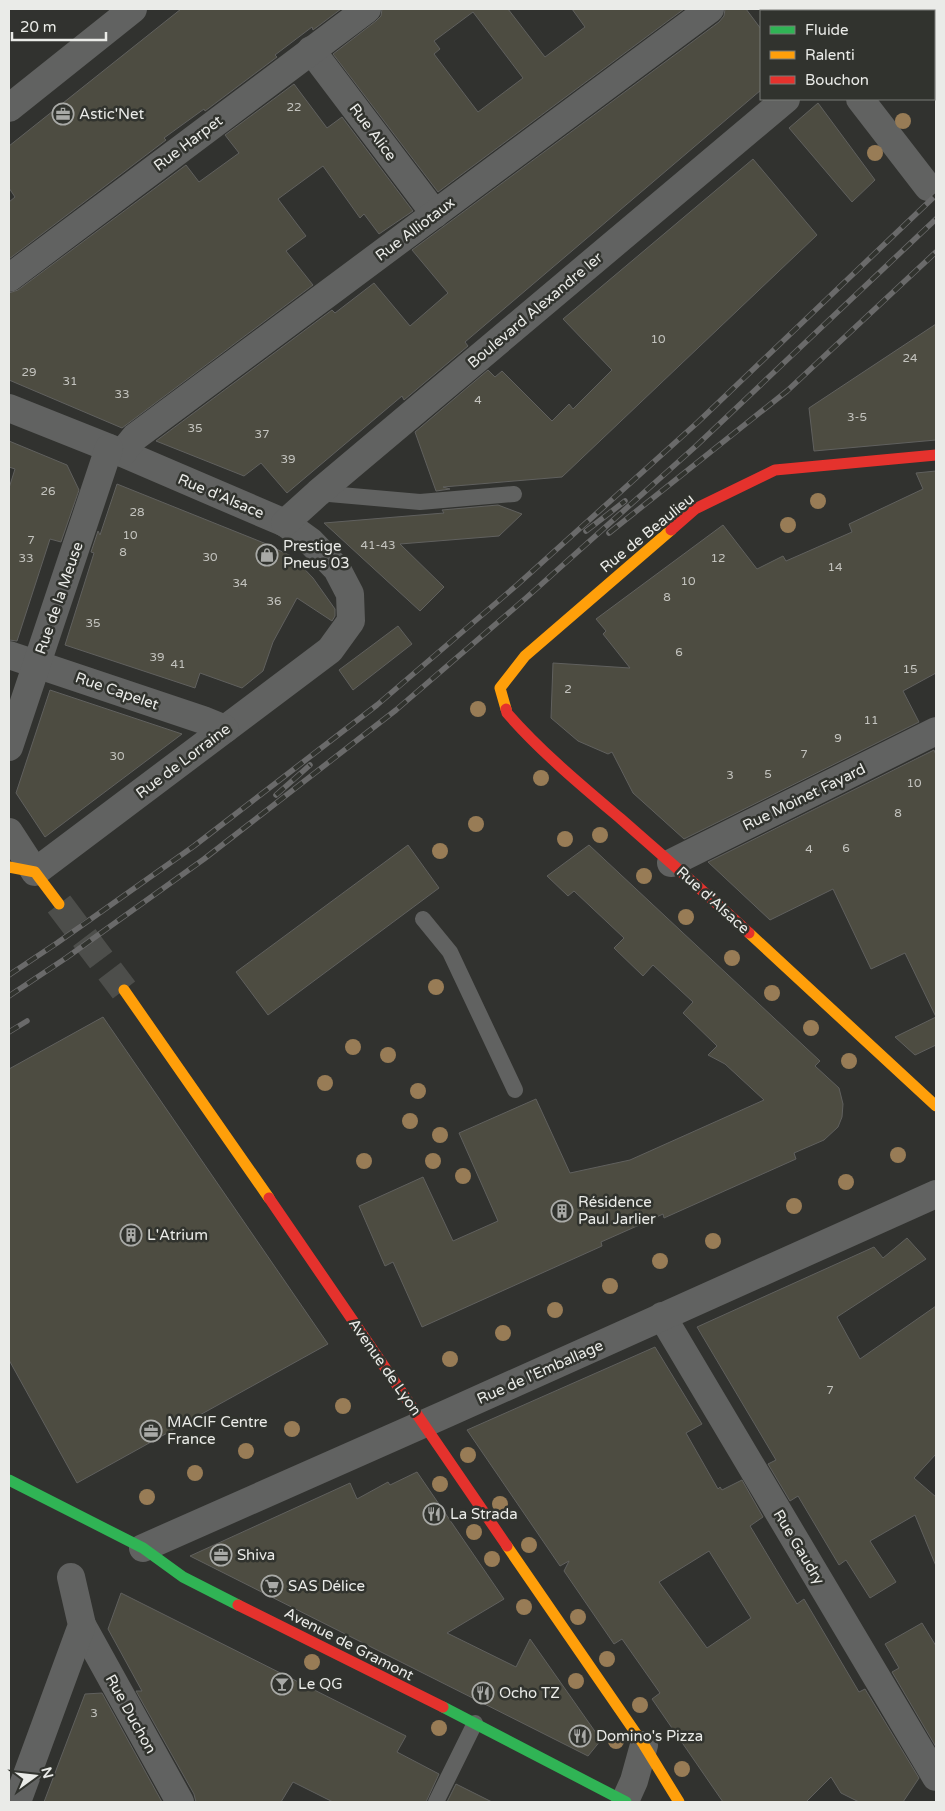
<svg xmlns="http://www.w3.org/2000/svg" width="945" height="1811" viewBox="0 0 945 1811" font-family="'Varela Round',sans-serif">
  <rect width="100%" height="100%" fill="#31322f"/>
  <g fill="#4d4c41" stroke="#60605e" fill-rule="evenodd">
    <polygon points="181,9 341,9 313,30 312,27 275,55 277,57 205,111 204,109 164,138 166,140 9,259 9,202 15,197 9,188 9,146"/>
    <path d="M382,9H508L545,57L585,27L572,9H684L438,192L333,54L376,21L381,16ZM473,12L523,78L478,112L434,54L440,49L434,41Z"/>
    <polygon points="725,9 746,9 761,29 761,90 465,342 468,346 404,400 402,396 287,493 261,463 244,476 156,441 332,310 335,313 374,283 410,326 448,293 412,250 719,22 724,16"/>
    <polygon points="294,84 327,128 342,117 413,211 379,234 364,214 360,218 323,166 278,199 306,236 286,251 313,285 122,428 9,380 9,293 18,290 186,165 199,182 239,153 225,135"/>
    <polygon points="818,103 875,180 852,202 789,128"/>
    <polygon points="753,159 817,235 562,477 443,487 450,489 436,491 415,432 488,370 495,377 502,371 552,421 569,404 573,409 612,370 563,319"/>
    <polygon points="936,324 936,440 814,451 809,408"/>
    <polygon points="9,441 67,465 79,490 61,542 50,539 17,641 9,640 9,488 15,469 9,467"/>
    <polygon points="936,471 936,673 903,691 919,722 684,839 633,793 612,752 608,754 578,741 551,718 553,663 630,668 603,634 606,631 596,619 723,525 757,569 783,556 786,561 852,532 849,524 923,489 916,473"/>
    <polygon points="117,484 264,543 293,557 313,578 335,609 335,616 332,621 297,598 273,642 263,671 242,688 200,673 195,688 65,645 94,553 91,552 98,531 100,535"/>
    <polygon points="498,505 522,514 499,536 400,544 444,587 420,611 324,523 444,513 442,510"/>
    <polygon points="398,626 412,644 353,690 339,670"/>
    <polygon points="50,690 182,734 45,837 16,793"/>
    <polygon points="934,750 936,755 936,1045 915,1055 895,1037 936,1017 905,953 871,969 833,889 770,920 708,862"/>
    <polygon points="408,845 439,888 268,1015 236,972"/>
    <polygon points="589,845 820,1061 815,1066 839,1088 843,1104 842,1117 838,1127 824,1140 794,1153 796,1159 664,1218 663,1214 637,1226 601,1242 602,1246 422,1327 393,1262 385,1266 359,1206 423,1177 453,1241 498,1221 459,1133 536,1099 570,1173 630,1160 764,1100 725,1064 708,1055 717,1046 683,1013 693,1002 653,965 643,976 614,948 624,938 574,891 568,896 547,876"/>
    <polygon points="103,1017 328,1344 77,1483 9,1360 9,1069"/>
    <polygon points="907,1238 926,1259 837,1317 860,1359 936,1306 936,1454 914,1478 936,1497 936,1566 915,1515 870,1541 896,1582 870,1598 846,1560 839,1565 798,1496 790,1501 768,1464 776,1460 697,1327 874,1247 883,1258"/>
    <path d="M655,1347L702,1424L686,1433L718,1489L720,1487L722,1490L742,1480L763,1517L750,1526L780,1576L797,1604L804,1599L859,1692L865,1689L919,1778L903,1802H859L841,1793L831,1777L806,1802H723L652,1699L660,1693L622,1639L614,1644L564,1571L569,1561L560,1566L467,1430ZM709,1551L751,1618L707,1648L659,1582Z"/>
    <polygon points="417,1472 504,1599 447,1633 516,1667 530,1639 601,1740 588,1756 190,1556 350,1483 357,1499 388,1482 390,1485"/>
    <polygon points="121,1593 406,1736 397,1752 439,1774 426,1802 333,1802 293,1782 281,1802 196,1802 194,1794 136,1691 142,1691 108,1629"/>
    <polygon points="922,1623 936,1646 936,1747 892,1672 899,1668 885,1644"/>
    <polygon points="102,1693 162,1802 44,1802 85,1694"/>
    <polygon points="456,1784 492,1802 447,1802"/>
  </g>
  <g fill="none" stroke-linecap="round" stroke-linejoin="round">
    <polyline stroke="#4d4e4b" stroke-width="28" stroke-dasharray="28 14" stroke-linecap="butt" points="59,904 124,990"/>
    <g stroke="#616261" stroke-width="16">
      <polyline points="318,493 420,502 514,494"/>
      <polyline points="423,919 450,952 515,1090"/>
      <polyline points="436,1802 475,1723"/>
    </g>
    <g stroke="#616261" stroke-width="28">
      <polyline points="795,9 797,11"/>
      <polyline points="889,11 892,9"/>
      <polyline points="311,50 435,214"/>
      <polyline points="860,99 928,187"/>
      <polyline points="9,108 133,9"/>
      <polyline points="9,278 367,9"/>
      <polyline points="9,408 122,453 285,523 310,541 337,569 350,594 351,621 330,650 35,872 9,832"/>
      <polyline points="122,453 135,437 710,9"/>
      <polyline points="285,523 318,493 786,99"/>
      <polyline points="9,655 203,720 225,729"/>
      <polyline points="9,747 109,448"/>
      <polyline points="671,863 936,731"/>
      <polyline points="662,1316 936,1777"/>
      <polyline points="143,1548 448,1413 936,1194"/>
      <polyline points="82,1625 180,1802"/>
      <polyline points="625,1801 634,1781 644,1745"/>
      <polyline points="17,1802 82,1625 71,1577"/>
    </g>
    <g stroke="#30b455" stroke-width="11">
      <polyline points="9,1480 143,1548 183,1577 238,1605"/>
      <polyline points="443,1707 626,1802"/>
    </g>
    <g stroke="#ff9f0a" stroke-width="11">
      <polyline points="506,709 500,688 525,656 671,530"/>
      <polyline points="9,867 35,872 59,904"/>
      <polyline points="749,933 936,1106"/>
      <polyline points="124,990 269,1198"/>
      <polyline points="507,1546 644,1745 679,1802"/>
    </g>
    <g stroke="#e5322d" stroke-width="11">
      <polyline points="671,530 695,509 775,470 936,455"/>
      <path d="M506,709L507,713C541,752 582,786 621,819C664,857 707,894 749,933"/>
      <polyline points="269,1198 507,1546"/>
      <polyline points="238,1605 443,1707"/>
    </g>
    <g stroke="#6a6a6a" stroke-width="5.5">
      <g id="rail">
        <polyline points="586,531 625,501"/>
        <polyline points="609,533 787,391 936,252"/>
        <polyline points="276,795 310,765"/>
        <polyline points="9,975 57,943 194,846 377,705 517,585 698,422 936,195"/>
        <polyline points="9,996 66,958 204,859 396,710 526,598 696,446 936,219"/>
        <polyline points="9,1032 27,1021"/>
      </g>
    </g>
    <use href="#rail" stroke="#31332e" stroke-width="4" stroke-dasharray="11" stroke-linecap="butt"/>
  </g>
  <g fill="#987c56">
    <circle cx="903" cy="121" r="8"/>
    <circle cx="875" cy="153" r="8"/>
    <circle cx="818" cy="501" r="8"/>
    <circle cx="788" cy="525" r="8"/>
    <circle cx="478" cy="709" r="8"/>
    <circle cx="541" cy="778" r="8"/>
    <circle cx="476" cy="824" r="8"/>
    <circle cx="600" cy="835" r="8"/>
    <circle cx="565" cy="839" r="8"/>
    <circle cx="440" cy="851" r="8"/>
    <circle cx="644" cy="876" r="8"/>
    <circle cx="686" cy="917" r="8"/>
    <circle cx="732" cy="958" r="8"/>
    <circle cx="436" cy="987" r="8"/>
    <circle cx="772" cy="993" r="8"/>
    <circle cx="811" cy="1028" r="8"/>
    <circle cx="353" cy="1047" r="8"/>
    <circle cx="388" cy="1055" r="8"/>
    <circle cx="849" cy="1061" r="8"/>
    <circle cx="325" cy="1083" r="8"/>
    <circle cx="418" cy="1091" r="8"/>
    <circle cx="410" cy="1121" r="8"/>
    <circle cx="440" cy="1135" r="8"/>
    <circle cx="898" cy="1155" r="8"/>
    <circle cx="364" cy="1161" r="8"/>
    <circle cx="433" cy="1161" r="8"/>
    <circle cx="463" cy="1176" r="8"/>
    <circle cx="846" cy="1182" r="8"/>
    <circle cx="794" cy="1206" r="8"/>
    <circle cx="713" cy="1241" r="8"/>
    <circle cx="660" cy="1261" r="8"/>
    <circle cx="610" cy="1286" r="8"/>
    <circle cx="555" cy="1310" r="8"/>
    <circle cx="503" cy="1333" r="8"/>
    <circle cx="450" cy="1359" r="8"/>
    <circle cx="343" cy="1406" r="8"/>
    <circle cx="292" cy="1429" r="8"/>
    <circle cx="246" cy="1451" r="8"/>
    <circle cx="468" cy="1455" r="8"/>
    <circle cx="195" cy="1473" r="8"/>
    <circle cx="440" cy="1484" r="8"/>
    <circle cx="147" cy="1497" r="8"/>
    <circle cx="500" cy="1504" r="8"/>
    <circle cx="474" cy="1532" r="8"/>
    <circle cx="529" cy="1545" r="8"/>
    <circle cx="492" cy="1559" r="8"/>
    <circle cx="524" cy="1607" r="8"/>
    <circle cx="578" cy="1617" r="8"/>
    <circle cx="607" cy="1659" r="8"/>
    <circle cx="312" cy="1662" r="8"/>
    <circle cx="576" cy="1681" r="8"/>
    <circle cx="640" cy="1705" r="8"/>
    <circle cx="439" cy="1728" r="8"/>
    <circle cx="616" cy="1741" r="8"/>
    <circle cx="682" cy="1769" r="8"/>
  </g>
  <defs>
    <g id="office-ring" transform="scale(1.125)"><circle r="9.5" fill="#31332e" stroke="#a9aaa7" stroke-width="1.5"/><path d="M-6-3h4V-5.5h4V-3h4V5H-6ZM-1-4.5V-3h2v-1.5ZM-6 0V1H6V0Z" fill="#a9aaa7"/></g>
    <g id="shop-ring" transform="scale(1.125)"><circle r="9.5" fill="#31332e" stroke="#a9aaa7" stroke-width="1.5"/><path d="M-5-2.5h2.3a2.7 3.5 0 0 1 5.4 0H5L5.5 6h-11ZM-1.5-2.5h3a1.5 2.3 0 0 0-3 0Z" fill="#a9aaa7"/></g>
    <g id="building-ring" transform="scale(1.125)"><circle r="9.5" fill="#31332e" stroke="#a9aaa7" stroke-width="1.5"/><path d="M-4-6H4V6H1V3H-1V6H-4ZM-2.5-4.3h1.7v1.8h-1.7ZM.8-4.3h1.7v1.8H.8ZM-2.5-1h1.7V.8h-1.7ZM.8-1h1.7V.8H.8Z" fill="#a9aaa7"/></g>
    <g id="restaurant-ring" transform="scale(1.125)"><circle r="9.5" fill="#31332e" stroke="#a9aaa7" stroke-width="1.5"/><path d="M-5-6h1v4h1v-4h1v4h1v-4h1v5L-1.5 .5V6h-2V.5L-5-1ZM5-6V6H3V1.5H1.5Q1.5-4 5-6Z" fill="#a9aaa7"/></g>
    <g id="supermarket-ring" transform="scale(1.125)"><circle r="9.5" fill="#31332e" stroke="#a9aaa7" stroke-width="1.5"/><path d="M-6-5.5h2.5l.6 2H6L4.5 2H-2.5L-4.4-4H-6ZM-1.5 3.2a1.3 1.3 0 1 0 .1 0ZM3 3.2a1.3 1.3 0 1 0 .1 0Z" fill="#a9aaa7"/></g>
    <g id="bar-ring" transform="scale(1.125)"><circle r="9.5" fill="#31332e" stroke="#a9aaa7" stroke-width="1.5"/><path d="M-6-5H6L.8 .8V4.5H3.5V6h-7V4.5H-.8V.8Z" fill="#a9aaa7"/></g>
  </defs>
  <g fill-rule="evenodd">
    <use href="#office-ring" x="63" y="114"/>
    <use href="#shop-ring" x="267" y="555"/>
    <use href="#building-ring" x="562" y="1211"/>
    <use href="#building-ring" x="131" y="1235"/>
    <use href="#office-ring" x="151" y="1431"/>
    <use href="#restaurant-ring" x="434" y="1514"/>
    <use href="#office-ring" x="221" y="1555"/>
    <use href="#supermarket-ring" x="272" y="1586"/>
    <use href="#bar-ring" x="282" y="1684"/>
    <use href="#restaurant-ring" x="483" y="1693"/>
    <use href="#restaurant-ring" x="580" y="1736"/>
  </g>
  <g text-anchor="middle" stroke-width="5" stroke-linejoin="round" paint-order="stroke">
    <g font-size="12" fill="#c3c3be">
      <text x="294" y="111">22</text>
      <text x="658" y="343">10</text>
      <text x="910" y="362">24</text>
      <text x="29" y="376">29</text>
      <text x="70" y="385">31</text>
      <text x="122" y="398">33</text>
      <text x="478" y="404">4</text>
      <text x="857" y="421">3-5</text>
      <text x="195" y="432">35</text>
      <text x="262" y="438">37</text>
      <text x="288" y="463">39</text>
      <text x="48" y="495">26</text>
      <text x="137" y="516">28</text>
      <text x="130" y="539">10</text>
      <text x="31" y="544">7</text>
      <text x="378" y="549">41-43</text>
      <text x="123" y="556">8</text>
      <text x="210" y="561">30</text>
      <text x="26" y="562">33</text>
      <text x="718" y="562">12</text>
      <text x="835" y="571">14</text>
      <text x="688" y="585">10</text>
      <text x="240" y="587">34</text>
      <text x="667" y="601">8</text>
      <text x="274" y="605">36</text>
      <text x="93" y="627">35</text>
      <text x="679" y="656">6</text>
      <text x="157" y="661">39</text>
      <text x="178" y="668">41</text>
      <text x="910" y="673">15</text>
      <text x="568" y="693">2</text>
      <text x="871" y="724">11</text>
      <text x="838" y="742">9</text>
      <text x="804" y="758">7</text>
      <text x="117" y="760">30</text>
      <text x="768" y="778">5</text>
      <text x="730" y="779">3</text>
      <text x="914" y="787">10</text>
      <text x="898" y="817">8</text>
      <text x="846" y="852">6</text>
      <text x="809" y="853">4</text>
      <text x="830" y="1394">7</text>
      <text x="94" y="1717">3</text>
    </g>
    <g font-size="15" fill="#eaebe8" stroke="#31332e" text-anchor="start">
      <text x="79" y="119">Astic'Net</text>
      <text x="283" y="551">Prestige<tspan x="283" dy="17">Pneus 03</tspan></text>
      <text x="578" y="1207">Résidence<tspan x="578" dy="17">Paul Jarlier</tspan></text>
      <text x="147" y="1240">L'Atrium</text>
      <text x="167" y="1427">MACIF Centre<tspan x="167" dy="17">France</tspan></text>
      <text x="450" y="1519">La Strada</text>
      <text x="237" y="1560">Shiva</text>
      <text x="288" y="1591">SAS Délice</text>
      <text x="298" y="1689">Le QG</text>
      <text x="499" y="1698">Ocho TZ</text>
      <text x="596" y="1741">Domino's Pizza</text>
    </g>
    <g font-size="15" fill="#eaebe8" stroke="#31332e">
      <text transform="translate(373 132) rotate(53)" y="5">Rue Alice</text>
      <text transform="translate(188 143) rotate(-37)" y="5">Rue Harpet</text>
      <text transform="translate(415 229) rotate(-37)" y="5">Rue Alliotaux</text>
      <text transform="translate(535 310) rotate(-40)" y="5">Boulevard Alexandre Ier</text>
      <text transform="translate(221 496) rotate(23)" y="5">Rue d'Alsace</text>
      <text transform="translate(647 533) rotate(-39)" y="5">Rue de Beaulieu</text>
      <text transform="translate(59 598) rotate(-71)" y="5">Rue de la Meuse</text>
      <text transform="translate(117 691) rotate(19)" y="5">Rue Capelet</text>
      <text transform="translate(183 761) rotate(-37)" y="5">Rue de Lorraine</text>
      <text transform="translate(804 797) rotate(-26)" y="5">Rue Moinet Fayard</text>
      <text transform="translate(713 900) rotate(42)" y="5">Rue d'Alsace</text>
      <text transform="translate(385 1367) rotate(55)" y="5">Avenue de Lyon</text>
      <text transform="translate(540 1372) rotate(-24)" y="5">Rue de l'Emballage</text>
      <text transform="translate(799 1547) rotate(59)" y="5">Rue Gaudry</text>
      <text transform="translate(349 1644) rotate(27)" y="5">Avenue de Gramont</text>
      <text transform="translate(131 1714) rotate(61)" y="5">Rue Duchon</text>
    </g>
  </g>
  <rect width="945" height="1811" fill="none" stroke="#eaebe8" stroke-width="20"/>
  <rect x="760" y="10" width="175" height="90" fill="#31332e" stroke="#7b7d78"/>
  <rect x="770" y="26" width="25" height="8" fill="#30b455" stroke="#7b7d78"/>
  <text x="805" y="35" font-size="15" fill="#eaebe8">Fluide</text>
  <rect x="770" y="51" width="25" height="8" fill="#ff9f0a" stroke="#7b7d78"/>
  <text x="805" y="60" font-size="15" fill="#eaebe8">Ralenti</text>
  <rect x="770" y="76" width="25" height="8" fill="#e5322d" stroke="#7b7d78"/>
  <text x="805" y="85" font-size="15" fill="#eaebe8">Bouchon</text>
  <g transform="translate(35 1776) rotate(75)" stroke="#31332e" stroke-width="4" paint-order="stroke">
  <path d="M0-4L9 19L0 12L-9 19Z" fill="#eaebe8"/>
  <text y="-8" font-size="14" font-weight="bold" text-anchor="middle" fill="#eaebe8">N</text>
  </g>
  <path d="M12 32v8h94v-8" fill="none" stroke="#eaebe8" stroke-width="2.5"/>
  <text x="20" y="32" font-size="15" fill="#eaebe8" stroke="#31332e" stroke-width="4" paint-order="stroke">20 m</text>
</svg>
